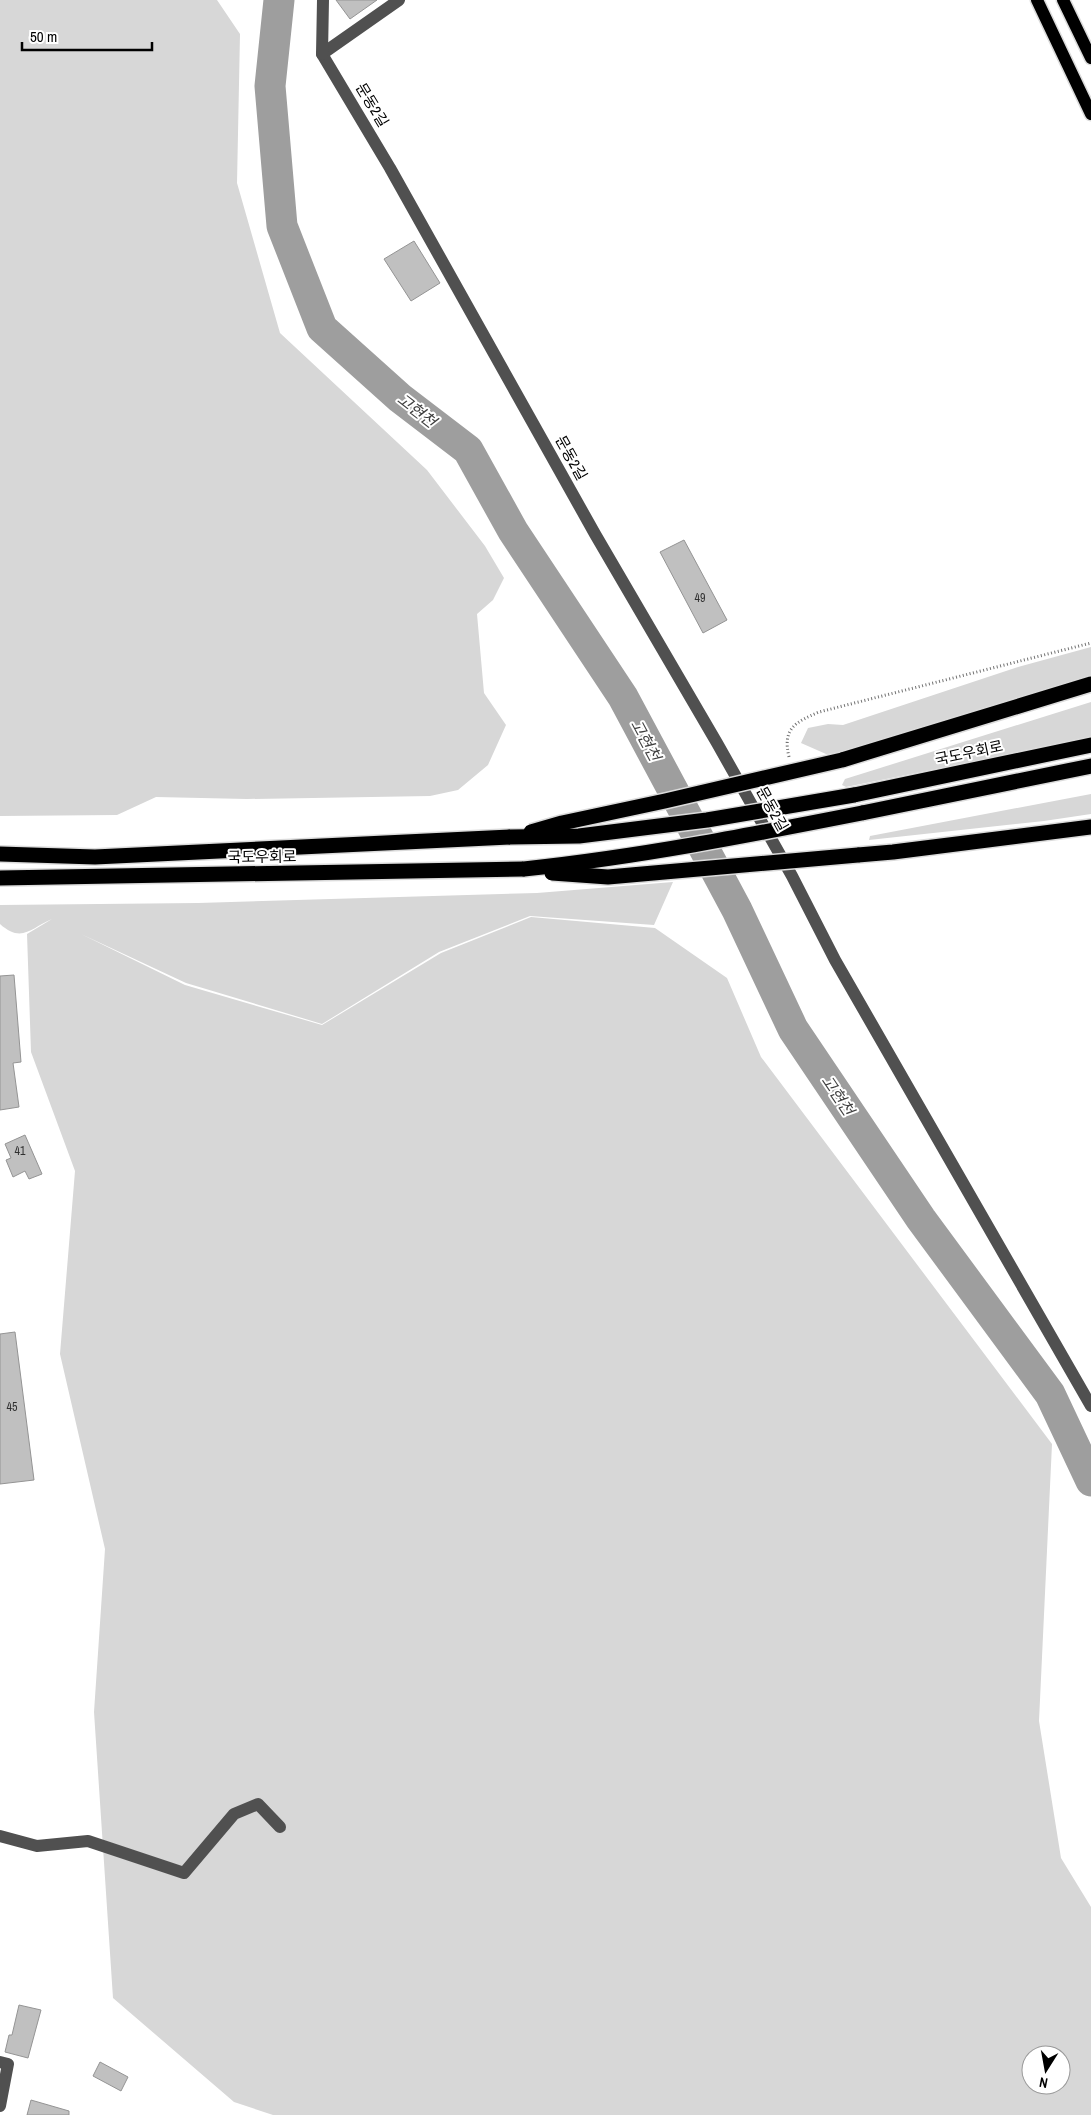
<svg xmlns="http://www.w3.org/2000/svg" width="1091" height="2115" viewBox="0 0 1091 2115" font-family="'Archivo Narrow','Noto Sans KR',sans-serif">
  <rect width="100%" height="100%" fill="#fff"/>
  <g fill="#d7d7d7" fill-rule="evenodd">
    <polygon points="0,0 217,0 240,34 237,183 280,333 427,470 485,546 504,578 493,600 477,614 484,693 506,725 488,765 458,790 430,796 247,799 156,797 117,815 0,816"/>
    <polygon points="1091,647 1091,677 846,753 826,754 801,743 808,728 828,724 843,725 1018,667"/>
    <polygon points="1091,702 1091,738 846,787 842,785 845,779"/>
    <polygon points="1091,794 1091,814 1044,821 869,840 870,836"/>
    <path d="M673,882L654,925L530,916L439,952L322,1024L186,983L81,934L185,985L322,1025L441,953L531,917L655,928L727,978L761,1057L1052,1444L1039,1721L1061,1858L1091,1907V2115H273L234,2102L113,1998L94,1712L105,1549L60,1354L75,1171L31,1052L27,934L52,919C32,927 22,944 0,924V905L198,903L537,893ZM1031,2055H1061V2085H1031Z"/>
  </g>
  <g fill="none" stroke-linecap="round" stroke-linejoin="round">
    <polyline stroke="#9e9e9e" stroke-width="31" points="279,0 270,86 282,226 322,328 400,398 468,450 513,531 623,697 737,910 793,1029 921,1219 1050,1394 1091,1481"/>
  </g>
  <g fill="#c0c0c0" stroke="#949494">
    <polygon points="336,0 377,0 350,19"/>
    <polygon points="414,241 440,283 411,301 384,259"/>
    <polygon points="684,540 727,620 703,633 660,552"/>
    <polygon points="14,975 21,1062 13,1063 19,1107 0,1110 0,976"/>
    <polygon points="25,1135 42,1174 29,1179 25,1171 13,1177 6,1160 11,1158 5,1144"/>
    <polygon points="15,1332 34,1480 0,1484 0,1334"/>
    <polygon points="19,2005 41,2010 28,2058 5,2052 9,2035 12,2035"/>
    <polygon points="100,2062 128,2077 121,2091 93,2076"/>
    <polygon points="31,2100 69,2111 69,2115 27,2115"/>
  </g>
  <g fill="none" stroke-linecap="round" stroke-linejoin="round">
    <g stroke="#dbdbdb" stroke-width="15">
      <g id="major">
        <polyline points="1037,0 1091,114"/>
        <polyline points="1063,0 1091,58"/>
      </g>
    </g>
    <g stroke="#dbdbdb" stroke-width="18">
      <g id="highway">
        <polyline points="842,760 1091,684"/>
        <polyline points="854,795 1091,745"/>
        <polyline points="862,813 1091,766"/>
        <polyline points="0,854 95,857 510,837"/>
        <polyline points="858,855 893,852 1091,827"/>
        <polyline points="0,878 524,869"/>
      </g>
    </g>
    <path stroke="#727272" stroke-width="3" stroke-dasharray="1 2.5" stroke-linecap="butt" d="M789,757C782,728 796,722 819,712L1091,643"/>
    <g stroke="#505050" stroke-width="12">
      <polyline points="399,0 322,54 390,168 595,534 717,743 792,876 835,960 1091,1406"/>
      <polyline points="322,54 323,0"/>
      <polyline points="0,1836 37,1846 88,1841 184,1873 234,1814 258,1804 280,1827"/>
      <polyline points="0,2062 8,2064 0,2106"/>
    </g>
    <use href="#major" stroke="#000" stroke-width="12"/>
    <use href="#highway" stroke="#000" stroke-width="15"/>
    <g stroke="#dbdbdb" stroke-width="18" stroke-linecap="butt">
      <g id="highway-bridge">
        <polyline points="531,832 562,823 665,801 842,760"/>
        <polyline points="510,837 579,836 707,820 854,795"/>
        <path d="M524,869C638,857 750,835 862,813"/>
        <polyline points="552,873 608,877 858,855"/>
      </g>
    </g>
    <use href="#highway-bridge" stroke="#000" stroke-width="15"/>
  </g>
  <g text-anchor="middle" stroke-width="4" stroke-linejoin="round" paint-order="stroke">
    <g font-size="12" fill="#303030">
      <text x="700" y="602">49</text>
      <text x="20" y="1155">41</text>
      <text x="12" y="1411">45</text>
    </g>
    <g font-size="15" fill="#000" stroke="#fff">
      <text transform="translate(372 105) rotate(59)" y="5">문동2길</text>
      <text transform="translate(571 458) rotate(61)" y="5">문동2길</text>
      <text transform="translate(969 753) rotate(-12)" y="5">국도우회로</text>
      <text transform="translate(772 809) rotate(61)" y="5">문동2길</text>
      <text transform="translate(262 857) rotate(-1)" y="5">국도우회로</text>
    </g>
    <g font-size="16" font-style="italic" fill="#3f3f3f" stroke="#fff">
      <text transform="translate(417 410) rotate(38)" y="6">고현천</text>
      <text transform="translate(646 740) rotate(62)" y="6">고현천</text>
      <text transform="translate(838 1095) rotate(56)" y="6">고현천</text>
    </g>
  </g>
  <g transform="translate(1046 2070) rotate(191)"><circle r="24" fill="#ffffff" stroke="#999999"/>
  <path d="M0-4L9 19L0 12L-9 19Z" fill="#000000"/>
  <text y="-8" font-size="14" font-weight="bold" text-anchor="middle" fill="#000000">N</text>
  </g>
  <path d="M22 42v8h130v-8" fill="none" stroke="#000000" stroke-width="2.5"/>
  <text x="30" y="42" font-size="15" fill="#000000" stroke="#ffffff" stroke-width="4" paint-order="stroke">50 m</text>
</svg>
